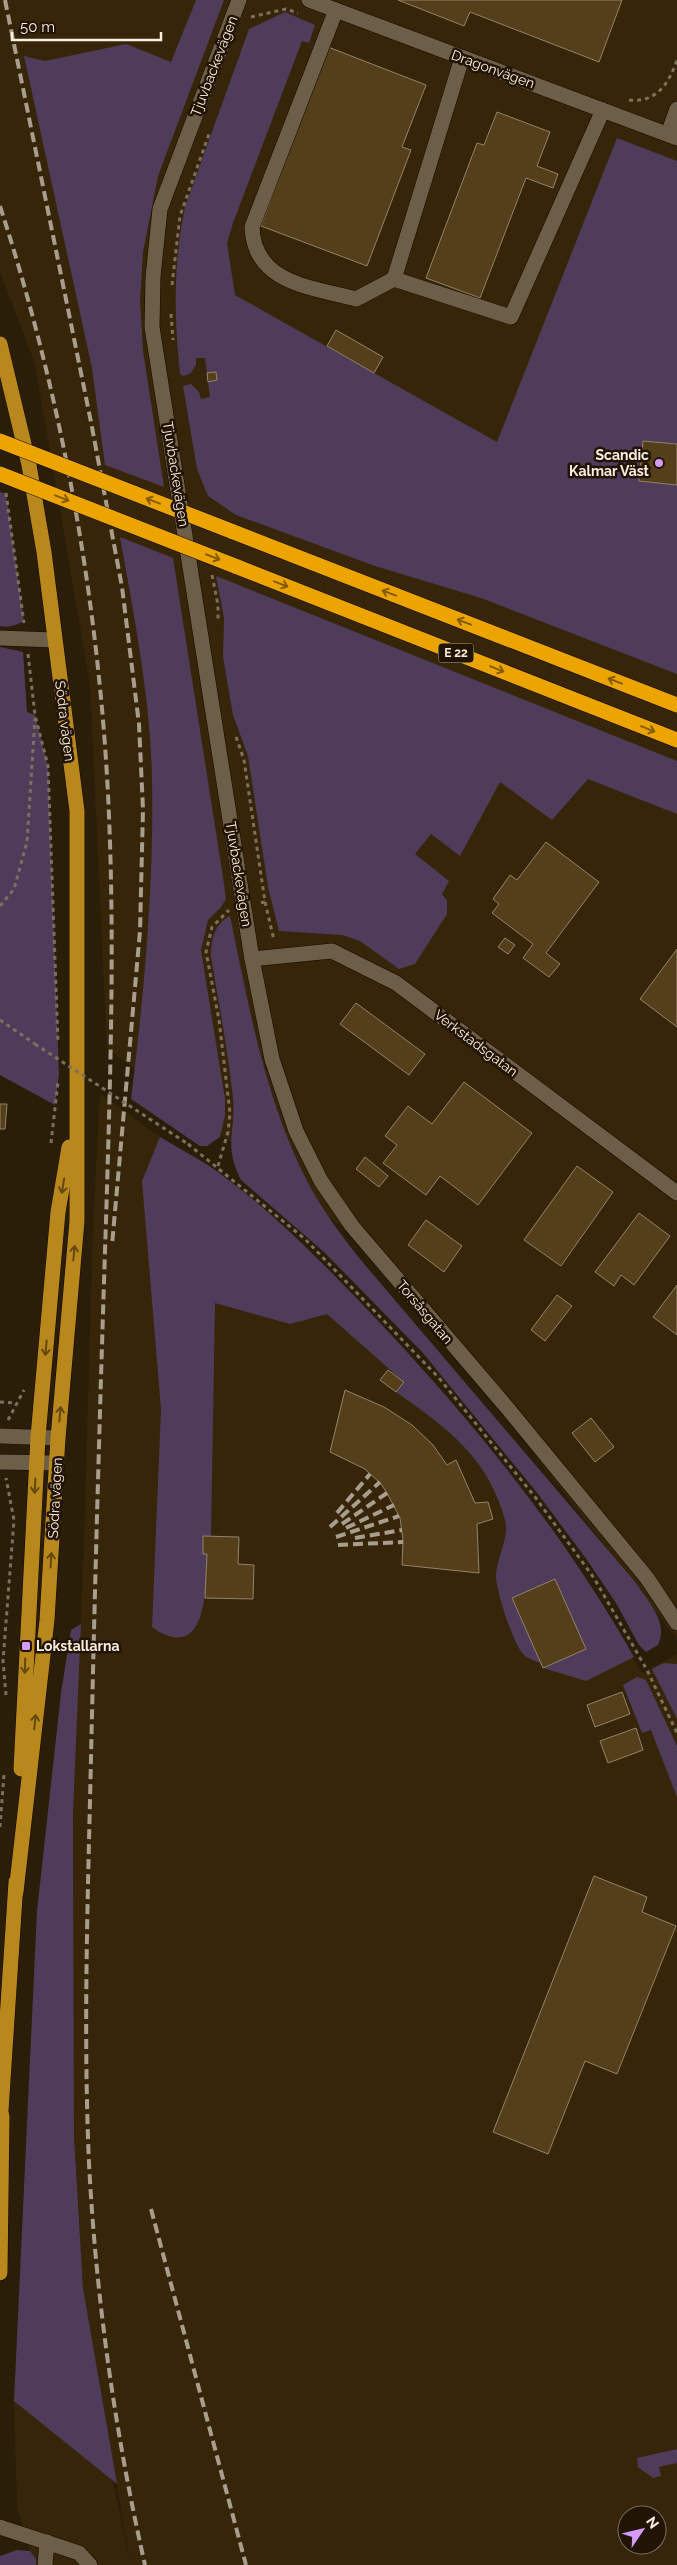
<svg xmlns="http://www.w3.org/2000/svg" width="677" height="2565" viewBox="0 0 677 2565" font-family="Raleway,sans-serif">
  <rect width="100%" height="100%" fill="#2a1e09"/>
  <g fill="#362509" fill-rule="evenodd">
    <polygon points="0,0 677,0 677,1639 507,1419 341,1226 107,1048 90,685 35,364 0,272"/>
    <path d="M100,1093L249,1203L564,1553L642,1673L677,1654V2565H30L31,2557L17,2507L14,2401L96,2404L130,2561L83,2288L74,2136L73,1815L84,1543L93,1224ZM627,2515H657V2545H627Z"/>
  </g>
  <g fill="#4f3c5b">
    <polygon points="196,0 224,0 158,176 143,252 140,301 143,351 164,487 105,465 92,368 24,56 45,61 126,44 171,62"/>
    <path d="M285,12L315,25L309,43L302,41L233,223L227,243L235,295L497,442L617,138L677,161V444L643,441L639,481L677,485V674L481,598L375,566L236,515L208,496L197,469L183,386L191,384L199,392L201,399L210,397L205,358H196V365L190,374L183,376L180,374C174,313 173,268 185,207L249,29Z"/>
    <path d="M0,492L6,494L24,621C16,625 9,628 0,626Z"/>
    <path d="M120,537L173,558L223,877L226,899L221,907L208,920L201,950L225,1099V1115L220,1137L207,1146H200L131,1099C144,994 154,888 152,781C151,701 134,616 120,537Z"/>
    <polygon points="216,576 677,761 677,814 588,779 552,820 500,782 460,856 431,834 415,854 449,881 442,894 447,900 447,914 415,964 399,969 360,941 342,935 279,931 268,887 248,756 233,715 223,657 224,618"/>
    <polygon points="0,647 23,652 27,712 35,715 48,766 59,1075 55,1105 0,1075"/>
    <path d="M230,916C249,1007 265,1100 308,1183C324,1213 344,1239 365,1265L636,1583C648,1602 669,1622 658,1645L646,1652L639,1645L616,1603L587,1560L538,1494L423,1353L324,1252L241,1180C223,1145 236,1133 233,1098C228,1051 219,1004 211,957C211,940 214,924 230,916Z"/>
    <path d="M160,1137C178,1148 198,1158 215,1170C274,1212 332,1272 381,1324C477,1426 565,1535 634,1657L586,1681L543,1668L586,1649L555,1579L512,1598L541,1663C536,1661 528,1659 524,1655C514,1646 496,1591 496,1576C496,1559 510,1537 505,1520C488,1457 447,1428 396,1392L404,1382L327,1314L290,1324L215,1303L211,1536H203V1554H207C206,1577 209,1649 169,1636C163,1635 157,1630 152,1627L161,1409L142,1181Z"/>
    <polygon points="81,1624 73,1815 74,2136 83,2288 117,2484 14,2401 37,1911 61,1693 71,1630"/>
    <polygon points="664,1663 677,1664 677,1719 652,1669"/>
    <polygon points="637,1677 646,1680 677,1746 677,1797 651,1730 642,1733 623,1685"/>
    <polygon points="677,2449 677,2463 659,2467 661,2476 653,2478 638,2467 637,2458"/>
    <polygon points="17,2550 30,2551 36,2559 36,2565 0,2565 0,2556"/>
  </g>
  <g fill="#553f1b" stroke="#92836b">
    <polygon points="398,0 622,0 599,62 470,12 464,26"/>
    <polygon points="328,47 426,85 402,147 411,150 367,266 261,226"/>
    <polygon points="497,112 550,132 537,166 558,174 553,188 526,178 480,298 426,278 477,143 484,145"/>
    <polygon points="336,330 383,357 374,373 327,346"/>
    <polygon points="216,372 217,380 208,382 207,373"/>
    <polygon points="643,441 677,444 677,485 639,481"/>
    <polygon points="546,842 599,882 546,953 560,964 549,977 523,958 533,944 492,913 499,904 493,899 510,875 517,880"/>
    <polygon points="505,938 515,945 508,954 498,947"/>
    <polygon points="677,949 677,1027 640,999"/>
    <polygon points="356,1003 425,1054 409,1075 340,1024"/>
    <polygon points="464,1082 532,1133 478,1205 440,1176 426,1195 383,1163 397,1145 385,1136 408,1106 432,1124"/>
    <polygon points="0,1104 7,1104 5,1129 0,1129"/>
    <polygon points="365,1157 388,1176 379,1187 356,1169"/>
    <polygon points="577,1166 613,1192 561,1266 524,1240"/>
    <polygon points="639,1213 670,1236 634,1285 621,1275 614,1286 595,1272"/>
    <polygon points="426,1220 462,1246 444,1272 408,1245"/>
    <polygon points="677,1285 677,1335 653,1317"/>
    <polygon points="557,1295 572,1306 545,1341 531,1330"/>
    <polygon points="388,1370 404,1382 396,1392 380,1380"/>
    <polygon points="345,1390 384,1407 412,1425 433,1445 447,1465 456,1460 475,1503 488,1502 493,1519 477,1524 479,1573 402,1565 403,1540 400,1518 387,1493 381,1484 365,1469 330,1452"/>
    <polygon points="591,1418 614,1447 595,1462 572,1433"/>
    <polygon points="203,1536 239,1537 238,1564 254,1565 253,1599 205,1598 207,1554 203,1554"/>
    <polygon points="555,1579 586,1649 543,1668 512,1598"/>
    <polygon points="622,1692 630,1714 595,1727 587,1705"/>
    <polygon points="636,1728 643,1750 608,1763 600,1741"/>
    <polygon points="594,1876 647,1897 642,1912 676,1926 617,2074 585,2061 548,2154 493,2132"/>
  </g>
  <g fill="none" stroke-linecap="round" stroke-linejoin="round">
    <g stroke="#130700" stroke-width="16">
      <g id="minor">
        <polyline points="239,0 160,209 153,277 152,327 252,959 272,1059 296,1131 321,1181 352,1226 509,1410 647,1578 677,1623"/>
        <polyline points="309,0 677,138"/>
        <path d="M336,10L252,227C254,284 312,287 356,299L394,279L511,317L603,110"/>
        <polyline points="668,134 677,109"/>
        <polyline points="394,279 462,58"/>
        <polyline points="0,638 54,640"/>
        <polyline points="252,959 332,951 396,983 677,1193"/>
        <polyline points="0,1436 58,1438"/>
        <polyline points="0,1462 57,1463"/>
        <polyline points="0,2527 79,2553 90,2565"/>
        <polyline points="45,2565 47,2542"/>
      </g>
    </g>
    <g stroke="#130700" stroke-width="16">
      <g id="major">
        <polyline points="0,344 29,465 44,552 77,811 77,1221 58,1438 47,1620 16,1892"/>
        <polyline points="21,1769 38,1437 58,1212 69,1147"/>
        <polyline points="0,2126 16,1882"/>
        <polyline points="0,2273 2,2116"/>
      </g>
    </g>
    <g stroke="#130700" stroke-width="16">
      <g id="highway">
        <polyline points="231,531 677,705"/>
        <polyline points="235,566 677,740"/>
      </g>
    </g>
    <g stroke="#7c715f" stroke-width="3" stroke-dasharray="4 4" stroke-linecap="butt">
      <polyline points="251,17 286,9 298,13"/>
      <path d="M629,100C657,103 669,83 677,60"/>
      <polyline points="172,285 180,216 209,134"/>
      <polyline points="171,314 173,340"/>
      <polyline points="6,493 24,623"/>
      <polyline points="212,575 218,605 218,621"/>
      <polyline points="28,654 35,715 48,766 58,1043"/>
      <polyline points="236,737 244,760 265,902 259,903"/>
      <polyline points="265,902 274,940"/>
      <polyline points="0,906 14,889 27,842 35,718"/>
      <polyline points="0,1020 35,1044"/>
      <polyline points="51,1143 58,1082"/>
      <polyline points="188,1144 305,1239 439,1378 535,1497 594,1578 647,1670 677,1733"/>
      <polyline points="218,1166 228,1132 230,1113 219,1020 206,952 212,927 229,910"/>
      <polyline points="0,1402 16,1403"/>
      <polyline points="8,1420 24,1390"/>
      <polyline points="6,1695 3,1661 14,1520 6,1478"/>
      <polyline points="0,1827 4,1774"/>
    </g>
    <use href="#minor" stroke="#6d5e48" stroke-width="15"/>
    <use href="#major" stroke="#b9881d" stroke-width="15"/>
    <use href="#highway" stroke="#eba400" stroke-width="15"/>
    <g stroke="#a89e8e" stroke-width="4" stroke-dasharray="10 5" stroke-linecap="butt">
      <polyline points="5,0 91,422 122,587 139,724 143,809 140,931 112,1245"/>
      <path d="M0,206C54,373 88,545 103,720C117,886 111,1054 106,1221C100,1400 95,1579 91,1758C88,1893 83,2028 89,2163C96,2298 115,2433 145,2565"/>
      <polyline points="337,1513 370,1474"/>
      <polyline points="342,1524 387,1493"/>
      <polyline points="330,1527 380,1482"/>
      <polyline points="346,1528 394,1505"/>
      <polyline points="336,1537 399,1516"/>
      <polyline points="355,1538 402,1530"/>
      <polyline points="338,1545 403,1542"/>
      <polyline points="151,2209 246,2565"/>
    </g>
    <g stroke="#130700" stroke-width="16" stroke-linecap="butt">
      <g id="highway-bridge">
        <polyline points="0,441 231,531"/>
        <polyline points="0,474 235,566"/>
      </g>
    </g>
    <polyline stroke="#7c715f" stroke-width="3" stroke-dasharray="4 4" stroke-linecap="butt" points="35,1044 188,1144"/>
    <use href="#highway-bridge" stroke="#eba400" stroke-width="15"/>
  </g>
  <defs><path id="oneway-shaft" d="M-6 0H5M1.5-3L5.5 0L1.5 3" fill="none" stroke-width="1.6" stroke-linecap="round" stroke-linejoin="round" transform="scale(1.25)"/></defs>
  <g stroke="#865c01">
    <use href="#oneway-shaft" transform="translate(62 498) rotate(21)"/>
    <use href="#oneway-shaft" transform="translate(153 501) rotate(-159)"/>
    <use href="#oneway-shaft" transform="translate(213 557) rotate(21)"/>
    <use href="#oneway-shaft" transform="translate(281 584) rotate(21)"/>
    <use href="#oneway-shaft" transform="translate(389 593) rotate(-159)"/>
    <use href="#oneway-shaft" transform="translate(464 622) rotate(-159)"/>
    <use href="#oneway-shaft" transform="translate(497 669) rotate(22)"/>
    <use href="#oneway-shaft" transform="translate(615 681) rotate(-159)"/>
    <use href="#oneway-shaft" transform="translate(648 729) rotate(22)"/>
  </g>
  <g stroke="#65480e">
    <use href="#oneway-shaft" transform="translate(63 1186) rotate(99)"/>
    <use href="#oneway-shaft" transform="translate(74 1253) rotate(-85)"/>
    <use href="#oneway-shaft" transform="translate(46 1348) rotate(95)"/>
    <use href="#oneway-shaft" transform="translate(60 1414) rotate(-85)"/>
    <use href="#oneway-shaft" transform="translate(35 1486) rotate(93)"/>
    <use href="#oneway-shaft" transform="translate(51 1560) rotate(-87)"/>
    <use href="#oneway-shaft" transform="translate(25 1666) rotate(92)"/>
    <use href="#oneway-shaft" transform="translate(35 1722) rotate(-84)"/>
  </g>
  <g fill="#d59bfa" stroke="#211402" stroke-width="2">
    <circle cx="659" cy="463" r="5"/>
    <rect x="21" y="1641" width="10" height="10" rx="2.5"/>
  </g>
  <g text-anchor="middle" stroke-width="5" stroke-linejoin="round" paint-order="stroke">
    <rect fill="#211402" stroke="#b8ad9f" stroke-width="1" x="438.5" y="643.5" width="35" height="19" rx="4"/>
    <g font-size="12" font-weight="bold" fill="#f8efe2">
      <text x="456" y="657">E 22</text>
    </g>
    <g font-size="14" fill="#f8efe2" stroke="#211402">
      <text transform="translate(214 66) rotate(-69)" y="5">Tjuvbackevägen</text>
      <text transform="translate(493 69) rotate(20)" y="5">Dragonvägen</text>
      <text transform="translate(176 474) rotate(81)" y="5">Tjuvbackevägen</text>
      <text transform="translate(65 721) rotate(83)" y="5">Södra vägen</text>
      <text transform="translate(239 874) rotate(81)" y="5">Tjuvbackevägen</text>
      <text transform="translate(476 1043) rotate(37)" y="5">Verkstadsgatan</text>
      <text transform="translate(425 1312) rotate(50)" y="5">Torsåsgatan</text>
      <text transform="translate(55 1498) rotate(-87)" y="5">Södra vägen</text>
    </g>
    <g font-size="14" font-weight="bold" fill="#f8efe2" stroke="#211402" text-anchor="end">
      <text x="649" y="460">Scandic<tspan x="649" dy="16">Kalmar Väst</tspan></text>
      <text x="36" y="1651" text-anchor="start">Lokstallarna</text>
    </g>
  </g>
  <g transform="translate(642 2530) rotate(55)"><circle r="24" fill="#211402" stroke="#776c5c"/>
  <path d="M0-4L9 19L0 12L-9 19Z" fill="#d59bfa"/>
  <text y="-8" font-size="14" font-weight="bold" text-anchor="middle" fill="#f8efe2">N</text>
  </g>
  <path d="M12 32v8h149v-8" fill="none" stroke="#f8efe2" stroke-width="2.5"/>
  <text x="20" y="32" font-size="15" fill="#f8efe2" stroke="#211402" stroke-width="4" paint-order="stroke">50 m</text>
</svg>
